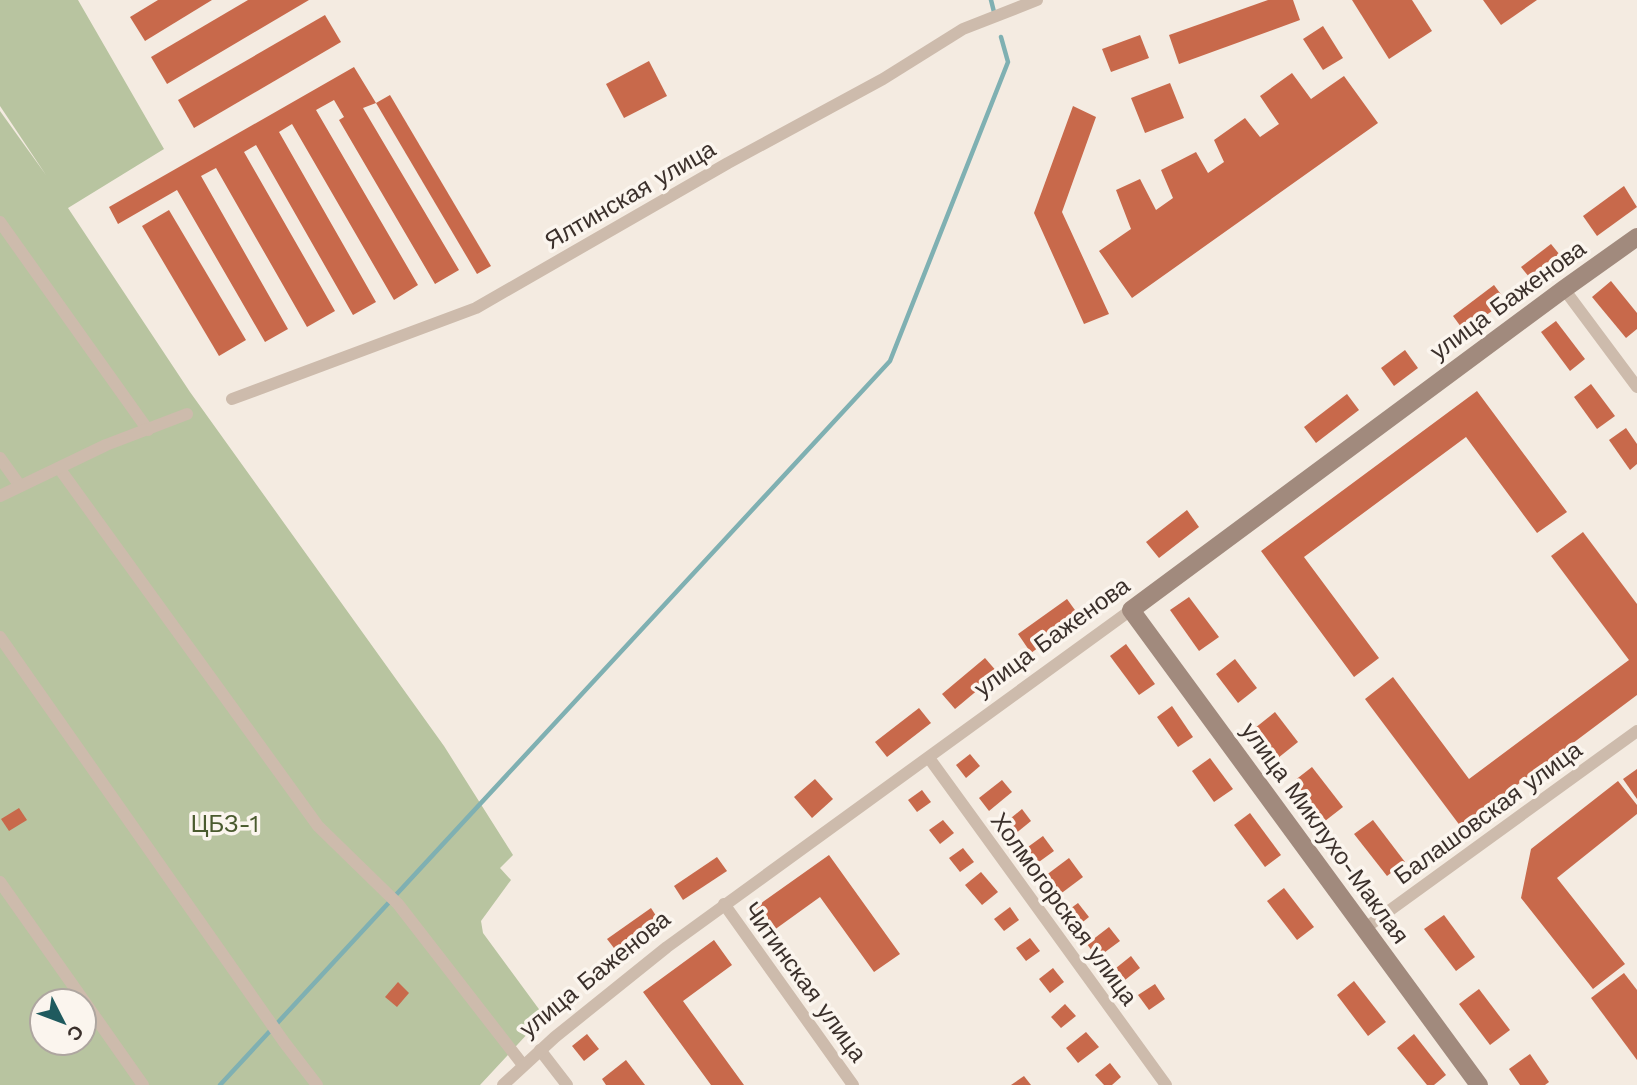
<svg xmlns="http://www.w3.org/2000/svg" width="1637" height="1085" viewBox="0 0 1637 1085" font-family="'Work Sans',sans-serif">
  <rect width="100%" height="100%" fill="#f4ebe1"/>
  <path fill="#b8c4a0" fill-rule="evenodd" d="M0,0H78L164,149L68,208L190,392L444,746L513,855L500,868L511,880L481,921L483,933L544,1016L480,1085H0V111L46,175L0,106ZM42,1001H84V1043H42Z"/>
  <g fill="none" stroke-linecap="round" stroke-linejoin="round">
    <g stroke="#7fb0b2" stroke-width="4.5">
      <polyline points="991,0 994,12"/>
      <polyline points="220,1085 890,361 1008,62 1001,37"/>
    </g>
  </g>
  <g fill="#c8694b">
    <polygon points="158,0 212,0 145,41 130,17"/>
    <polygon points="248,0 309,0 167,84 151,57"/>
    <polygon points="1268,0 1293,0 1300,20 1179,64 1169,35"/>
    <polygon points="1352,0 1412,0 1432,31 1389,59"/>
    <polygon points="1483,0 1537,0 1501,25"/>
    <polygon points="325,15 341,42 194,128 178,100"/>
    <polygon points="1323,26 1343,58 1323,70 1303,39"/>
    <polygon points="1140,35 1149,58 1111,72 1102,49"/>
    <polygon points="649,61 667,96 624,118 606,84"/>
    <polygon points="354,67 376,103 363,108 459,270 435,284 339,120 344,117 334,100 316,110 418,285 394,300 292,124 279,132 376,302 353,315 256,145 244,152 335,311 307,327 216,168 201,176 288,329 265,342 177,190 118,224 109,207"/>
    <polygon points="1292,73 1311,99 1344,76 1378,123 1132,298 1099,251 1131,229 1116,190 1140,179 1156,210 1173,198 1161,170 1196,152 1208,173 1224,162 1214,140 1245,118 1260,137 1279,124 1260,96"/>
    <polygon points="1170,83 1184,118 1145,133 1131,98"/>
    <polygon points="390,95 491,266 477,274 376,103"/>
    <polygon points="1073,106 1096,117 1062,212 1109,314 1084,324 1034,213"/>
    <polygon points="1624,186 1637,207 1597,236 1583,216"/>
    <polygon points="169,210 246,340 219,356 142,226"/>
    <polygon points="1551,244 1564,260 1534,283 1521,267"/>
    <polygon points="1611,281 1637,313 1637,329 1626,338 1592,297"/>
    <polygon points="1494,285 1506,301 1464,331 1453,316"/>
    <polygon points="1556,321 1585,359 1570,371 1541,332"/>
    <polygon points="1405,350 1418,368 1394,386 1381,368"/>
    <polygon points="1591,384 1615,416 1597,429 1574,397"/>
    <polygon points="1477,391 1567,512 1537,533 1466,437 1304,557 1379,658 1354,677 1261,551"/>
    <polygon points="1347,394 1359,410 1316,443 1304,427"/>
    <polygon points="1626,428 1637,444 1637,464 1630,470 1609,440"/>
    <polygon points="1187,510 1199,527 1159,558 1146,542"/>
    <polygon points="1583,532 1637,604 1637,695 1461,827 1365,699 1393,677 1469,779 1629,660 1551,556"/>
    <polygon points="1189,597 1219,637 1199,651 1170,610"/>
    <polygon points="1067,599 1080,617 1031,653 1018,634"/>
    <polygon points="1126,644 1155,684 1139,695 1110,656"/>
    <polygon points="985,658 998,673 955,709 942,694"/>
    <polygon points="1235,659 1257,688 1238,703 1216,674"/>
    <polygon points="1172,706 1193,737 1178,747 1157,717"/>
    <polygon points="919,708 931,723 887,757 875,742"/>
    <polygon points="1275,712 1298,742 1278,758 1255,728"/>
    <polygon points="970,754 980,766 966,778 956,765"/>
    <polygon points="1210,758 1233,789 1214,802 1192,771"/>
    <polygon points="1312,767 1343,807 1325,821 1294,781"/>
    <polygon points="1637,769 1637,799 1623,779"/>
    <polygon points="815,779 833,799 812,818 794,797"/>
    <polygon points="1002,780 1012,792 989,811 979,798"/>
    <polygon points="1618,781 1637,805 1637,814 1557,878 1625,964 1593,989 1521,898 1531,849"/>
    <polygon points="922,790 931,802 917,812 908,800"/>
    <polygon points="19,808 27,820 9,831 1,819"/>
    <polygon points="1022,809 1031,821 1009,839 1000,827"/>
    <polygon points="1250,813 1281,855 1265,867 1234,825"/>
    <polygon points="943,820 954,833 940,844 929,830"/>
    <polygon points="1373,820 1405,862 1387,876 1354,834"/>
    <polygon points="1043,836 1054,851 1032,867 1021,852"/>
    <polygon points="963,848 974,862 960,872 949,858"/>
    <polygon points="829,855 900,954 874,972 820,897 770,933 753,909"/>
    <polygon points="717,857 727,871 683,900 674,886"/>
    <polygon points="1069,858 1083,877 1055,898 1041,879"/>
    <polygon points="981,872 998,892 982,905 965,885"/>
    <polygon points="1284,888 1314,927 1297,940 1267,901"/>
    <polygon points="1078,903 1089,917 1074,929 1063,914"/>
    <polygon points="1010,907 1019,920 1004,931 994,919"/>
    <polygon points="651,908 660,922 617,952 607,939"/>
    <polygon points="1444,915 1475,957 1456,971 1424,929"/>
    <polygon points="1109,927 1120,941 1097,958 1087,944"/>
    <polygon points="1030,938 1040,951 1026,961 1016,948"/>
    <polygon points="714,940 732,965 683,1001 744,1085 711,1085 643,992"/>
    <polygon points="1131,956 1140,968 1125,980 1116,968"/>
    <polygon points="1053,968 1064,982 1050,993 1039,979"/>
    <polygon points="1624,973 1637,990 1637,1060 1591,998"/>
    <polygon points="1354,981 1386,1022 1368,1036 1337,995"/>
    <polygon points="398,982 409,993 397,1007 385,997"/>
    <polygon points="1155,984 1165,999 1149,1010 1138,995"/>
    <polygon points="1479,989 1510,1030 1490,1045 1459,1004"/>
    <polygon points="1065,1004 1076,1016 1061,1028 1051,1017"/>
    <polygon points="1086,1032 1099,1047 1078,1063 1066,1048"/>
    <polygon points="587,1034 599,1049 584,1061 572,1046"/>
    <polygon points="1414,1034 1446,1075 1434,1085 1427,1085 1397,1048"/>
    <polygon points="1530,1054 1549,1082 1545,1085 1520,1085 1509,1069"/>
    <polygon points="626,1060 645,1085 606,1085 602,1079"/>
    <polygon points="1110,1063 1121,1077 1112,1085 1104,1085 1095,1075"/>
    <polygon points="1024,1076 1031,1085 1011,1085"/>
  </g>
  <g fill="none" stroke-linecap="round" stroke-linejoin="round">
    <g stroke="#cdbbac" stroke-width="12">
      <polyline points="0,222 148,430"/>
      <polyline points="1564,289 1637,387"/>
      <polyline points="232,399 476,308 728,163 883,79 963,29 1037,0"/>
      <polyline points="0,458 20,486"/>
      <polyline points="59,468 318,826 398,904 523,1065"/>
      <polyline points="0,496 106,445 187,414"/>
      <polyline points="0,637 284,1042 317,1085"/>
      <polyline points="929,758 1166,1085"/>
      <polyline points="0,882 84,1001"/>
      <polyline points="724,904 853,1085"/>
      <polyline points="1364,929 1637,731"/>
      <polyline points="84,1001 143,1085"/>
      <polyline points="540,1050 567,1085"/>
      <polyline points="503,1085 555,1037 667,947 1131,610"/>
    </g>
    <polyline stroke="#a18a7d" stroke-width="18" points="1479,1085 1131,610 1564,289 1637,237"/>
  </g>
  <g text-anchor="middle" stroke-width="7" stroke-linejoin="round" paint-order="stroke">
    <g font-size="24" fill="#3b302b" stroke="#fbf5ee">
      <text transform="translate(630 195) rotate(-30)" y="8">Ялтинская улица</text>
      <text transform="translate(1508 300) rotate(-36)" y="8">улица Баженова</text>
      <text transform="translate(1052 637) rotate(-36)" y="8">улица Баженова</text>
      <text transform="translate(1488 813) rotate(-36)" y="8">Балашовская улица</text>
      <text transform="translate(1325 833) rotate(54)" y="8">улица Миклухо-Маклая</text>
      <text transform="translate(1064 909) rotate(54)" y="8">Холмогорская улица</text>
      <text transform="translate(595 974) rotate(-39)" y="8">улица Баженова</text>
      <text transform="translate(805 982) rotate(54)" y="8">Читинская улица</text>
    </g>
    <g font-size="24" fill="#4a5a2e" stroke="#fbf5ee">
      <text x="225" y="832">ЦБЗ-1</text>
    </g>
  </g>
  <g transform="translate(63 1022) rotate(132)"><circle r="33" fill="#fbf5ee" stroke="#aea6a0" stroke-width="2"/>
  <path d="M0-5L12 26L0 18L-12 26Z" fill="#1f5a5e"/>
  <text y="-10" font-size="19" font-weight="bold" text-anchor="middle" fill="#3b302b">С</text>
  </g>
</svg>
